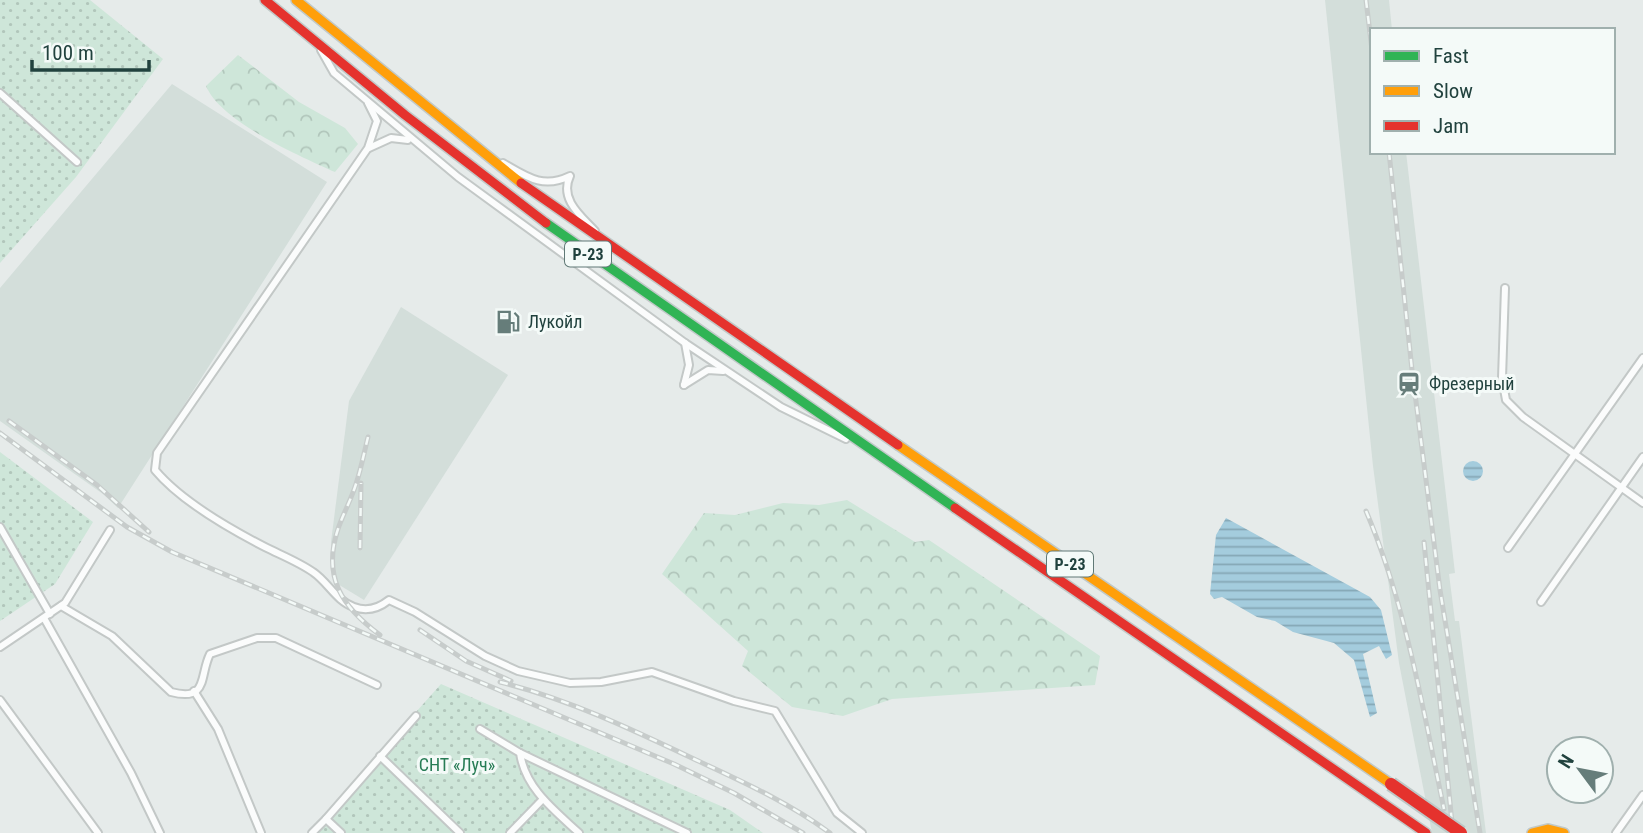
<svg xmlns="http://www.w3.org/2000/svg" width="1643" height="833" viewBox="0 0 1643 833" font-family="'Roboto Condensed',sans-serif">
  <defs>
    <pattern id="grass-dots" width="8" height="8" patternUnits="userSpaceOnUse" patternTransform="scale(1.75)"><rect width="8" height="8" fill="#cee6d9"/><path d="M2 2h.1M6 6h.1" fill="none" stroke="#b1c6bb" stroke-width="1.8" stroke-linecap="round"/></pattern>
    <pattern id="forest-crowns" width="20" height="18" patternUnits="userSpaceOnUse" patternTransform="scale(1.75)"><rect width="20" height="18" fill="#cee6d9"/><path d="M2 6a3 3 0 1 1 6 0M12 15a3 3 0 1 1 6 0" fill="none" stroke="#b1c6bb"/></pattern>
    <pattern id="water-rules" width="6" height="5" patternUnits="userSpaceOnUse" patternTransform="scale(1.75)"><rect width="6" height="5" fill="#a4ccdd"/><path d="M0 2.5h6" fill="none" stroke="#85a7b5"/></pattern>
  </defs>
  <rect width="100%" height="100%" fill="#e6ebea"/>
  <g fill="#d3deda">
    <polygon points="1325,0 1389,0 1392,30 1372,30 1372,152 1406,152 1455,573 1449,574 1455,621 1459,621 1486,833 1432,833 1399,663 1373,466"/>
    <polygon points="172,84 327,182 118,508 103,494 0,421 0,288"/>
    <polygon points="401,307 508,375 364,600 336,583 331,542 349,401"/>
  </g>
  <g fill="url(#grass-dots)">
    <polygon points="0,0 90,0 163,59 76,177 0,263"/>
    <polygon points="0,452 93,522 55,584 0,621"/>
    <polygon points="441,684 730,810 763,833 308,833"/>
  </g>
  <g fill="url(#forest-crowns)">
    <path d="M238,55L299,102L345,128L358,144L335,172C300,156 221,122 206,86Z"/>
    <polygon points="847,500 915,542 929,540 1100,656 1095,685 892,699 843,716 792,707 742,666 748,651 662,574 704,513 735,515 783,503 819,505"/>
  </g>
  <g fill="url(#water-rules)">
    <circle cx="1473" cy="471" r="10"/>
    <polygon points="1226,518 1370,597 1381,610 1392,655 1386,659 1379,646 1363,654 1377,713 1370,717 1354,660 1334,643 1293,632 1275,621 1257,617 1222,597 1214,599 1210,594 1216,535"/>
  </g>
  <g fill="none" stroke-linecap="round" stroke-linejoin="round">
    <g stroke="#c3c8c7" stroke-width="10">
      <g id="street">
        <polyline points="321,50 334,73 458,177 685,343 781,407 846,439"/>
        <polyline points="0,93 77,162"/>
        <path d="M368,103L377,121L368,148L157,453L155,470C180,500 230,529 265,547C281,555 299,562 313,572C328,582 336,601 354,607C367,612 379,608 389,600L415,612L485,656L518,671L570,683L601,682L652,672L734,701L775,711L837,813L862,833"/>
        <polyline points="369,148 391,138 408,140"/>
        <path d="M503,163C527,177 543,189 570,176C559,199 581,216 595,231"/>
        <polyline points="1505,288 1502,378 1506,400 1523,417 1643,503"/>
        <polyline points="684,385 708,370 723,371"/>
        <polyline points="684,385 689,365 685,343"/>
        <polyline points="0,527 50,614"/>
        <polyline points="1508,548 1643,358"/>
        <polyline points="1541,602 1643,457"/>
        <path d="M61,606L112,636L171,692C209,702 199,676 210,654L257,638H276L377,685"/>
        <polyline points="44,618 131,773 160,833"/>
        <polyline points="0,647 65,603 110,530"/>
        <polyline points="194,691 218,729 261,833"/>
        <polyline points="0,700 98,833"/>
        <path d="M480,729L520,753C525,788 554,810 579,833"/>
        <polyline points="520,753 687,833"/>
        <polyline points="380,756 460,833"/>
        <polyline points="326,819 416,716"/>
        <polyline points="312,833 326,819 341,833"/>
        <polyline points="510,833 543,799"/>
        <polyline points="1616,833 1643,795"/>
      </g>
    </g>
    <g stroke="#c1c9c8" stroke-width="12">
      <polyline id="fast" points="546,223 955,508"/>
    </g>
    <g stroke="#c1c9c8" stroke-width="12">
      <g id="slow">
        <polyline points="296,0 521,183"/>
        <polyline points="898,445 1391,784"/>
        <polyline points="1532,833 1548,829 1564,833"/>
      </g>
    </g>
    <g stroke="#c1c9c8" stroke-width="12">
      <g id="jam">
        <polyline points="265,0 405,115 546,223"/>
        <polyline points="521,183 898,445"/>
        <polyline points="955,508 1426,833"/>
      </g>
    </g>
    <use href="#street" stroke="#fbfcfc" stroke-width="6"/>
    <use href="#fast" stroke="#30b455" stroke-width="9"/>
    <use href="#slow" stroke="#ff9f0a" stroke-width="9"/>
    <use href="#jam" stroke="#e5322d" stroke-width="9"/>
    <g stroke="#c7cccb" stroke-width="5">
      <g id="rail">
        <polyline points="1366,0 1372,50"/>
        <polyline points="1389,152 1412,370 1440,590 1480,833"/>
        <polyline points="9,421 97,485 149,532"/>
        <polyline points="0,433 127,527 172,552 674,764 734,793 803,833"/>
        <path d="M368,437C364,453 361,469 356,484C351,500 343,514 338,529C322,577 342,607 380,635"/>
        <path d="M1366,511C1406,605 1423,710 1444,809"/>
        <polyline points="1424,542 1453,833"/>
        <polyline points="360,548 361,483"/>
        <polyline points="420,630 466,661 511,681"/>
        <path d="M500,682C568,699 631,729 694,759C741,781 788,802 830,833"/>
      </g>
    </g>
    <use href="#rail" stroke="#f4faf8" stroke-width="2.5" stroke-dasharray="8" stroke-linecap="butt"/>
    <g stroke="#bdc7c6" stroke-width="16" stroke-linecap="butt">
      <polyline id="jam-bridge" points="1391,784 1461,833"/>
    </g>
    <use href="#jam-bridge" stroke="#e5322d" stroke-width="12"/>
  </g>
  <defs>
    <g id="fuel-bare" transform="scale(1.89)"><path d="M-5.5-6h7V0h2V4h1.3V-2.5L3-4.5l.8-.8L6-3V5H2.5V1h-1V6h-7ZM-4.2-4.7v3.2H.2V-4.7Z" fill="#667d7a" stroke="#f4faf8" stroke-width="2.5" paint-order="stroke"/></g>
    <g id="station-bare" transform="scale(1.89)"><path d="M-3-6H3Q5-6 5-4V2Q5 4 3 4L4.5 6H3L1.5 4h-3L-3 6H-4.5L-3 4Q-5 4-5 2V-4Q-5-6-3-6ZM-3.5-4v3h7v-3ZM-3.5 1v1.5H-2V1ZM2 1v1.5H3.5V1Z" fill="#667d7a" stroke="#f4faf8" stroke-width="2.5" paint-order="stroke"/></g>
  </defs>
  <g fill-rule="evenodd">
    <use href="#fuel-bare" x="508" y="322"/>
    <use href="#station-bare" x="1409" y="384"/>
  </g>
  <g text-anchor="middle" stroke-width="6" stroke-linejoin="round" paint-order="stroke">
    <g fill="#f4faf8" stroke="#607976" stroke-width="2">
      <rect x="565" y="241.5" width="46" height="25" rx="5"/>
      <rect x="1047" y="551.5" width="46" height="25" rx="5"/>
    </g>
    <g font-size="16" font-weight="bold" fill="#21423e">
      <text x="588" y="260">Р-23</text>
      <text x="1070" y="570">Р-23</text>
    </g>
    <g font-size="18" fill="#21423e" stroke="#f4faf8" text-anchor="start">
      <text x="528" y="328">Лукойл</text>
      <text x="1429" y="390">Фрезерный</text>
    </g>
    <g font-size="18" fill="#277c55" stroke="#f4faf8">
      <text x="457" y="771">СНТ «Луч»</text>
    </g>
  </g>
  <rect x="1370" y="28" width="245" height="126" fill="#f4faf8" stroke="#a0b0ae" stroke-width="2"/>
  <rect x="1384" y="51" width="35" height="10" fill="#30b455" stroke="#a0b0ae" stroke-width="2"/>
  <text x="1433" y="63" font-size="21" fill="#21423e">Fast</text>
  <rect x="1384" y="86" width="35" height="10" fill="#ff9f0a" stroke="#a0b0ae" stroke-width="2"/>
  <text x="1433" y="98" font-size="21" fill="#21423e">Slow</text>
  <rect x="1384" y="121" width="35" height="10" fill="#e5322d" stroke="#a0b0ae" stroke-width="2"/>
  <text x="1433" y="133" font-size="21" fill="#21423e">Jam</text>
  <g transform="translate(1580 770) rotate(302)"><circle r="33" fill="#f4faf8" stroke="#a0b0ae" stroke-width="2"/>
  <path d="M0-5L12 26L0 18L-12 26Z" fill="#667d7a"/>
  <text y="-10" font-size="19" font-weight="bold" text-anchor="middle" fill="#21423e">N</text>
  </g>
  <path d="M32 60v10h117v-10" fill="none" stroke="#21423e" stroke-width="3.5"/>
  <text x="42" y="60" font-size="21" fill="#21423e" stroke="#f4faf8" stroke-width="5" paint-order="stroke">100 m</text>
</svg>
